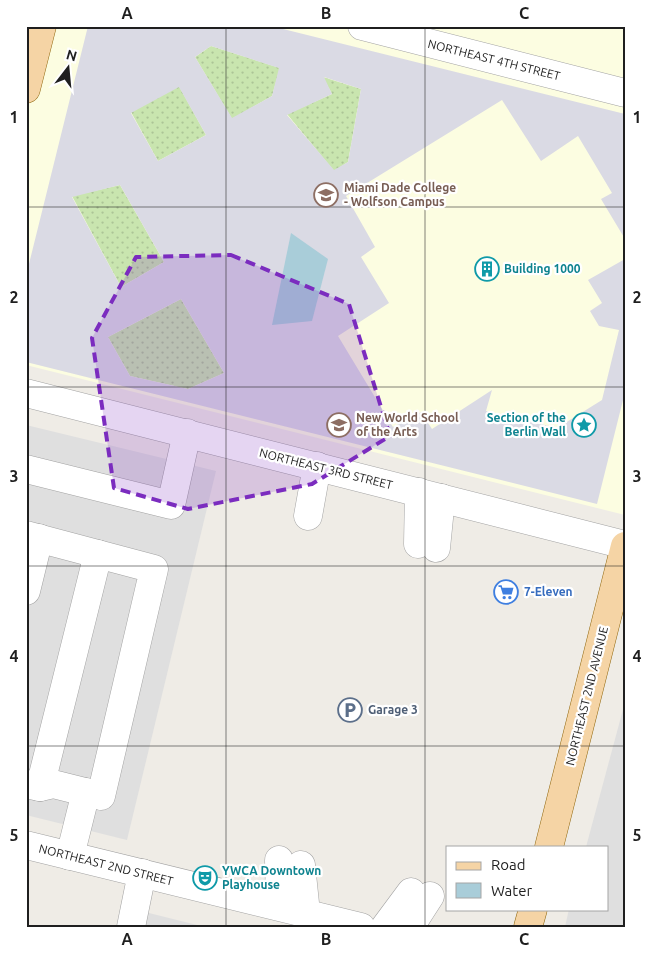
<svg xmlns="http://www.w3.org/2000/svg" width="651" height="953" viewBox="0 0 651 953" font-family="Ubuntu,sans-serif">
  <defs>
    <pattern id="grass-dots" width="8" height="8" patternUnits="userSpaceOnUse" patternTransform="scale(1.25)"><rect width="8" height="8" fill="#c9e5af"/><path d="M2 2h.1M6 6h.1" fill="none" stroke="#acc496" stroke-width="1.8" stroke-linecap="round"/></pattern>
  </defs>
  <rect width="100%" height="100%" fill="#efece6"/>
  <polygon fill="#fcfde1" points="26,26 625,26 625,515 26,365"/>
  <g fill="url(#grass-dots)">
    <polygon points="211,46 280,68 272,96 232,119 195,57"/>
    <polygon points="323,77 361,89 348,162 334,171 287,114 332,94"/>
    <polygon points="179,86 206,135 158,161 131,112"/>
    <polygon points="120,185 164,262 121,287 72,196"/>
    <polygon points="181,299 224,373 188,389 130,376 108,337"/>
  </g>
  <g fill="#dfdfdf">
    <polygon points="26,425 216,471 127,840 26,815"/>
    <polygon points="625,702 625,927 565,927 569,909 607,909 607,847 586,847"/>
    <polygon points="137,910 205,927 133,927"/>
  </g>
  <path fill="#dadae4" fill-rule="evenodd" d="M88,26H271L625,114V239L601,199L612,193L578,136L541,161L502,100L346,196L375,247L361,257L389,303L338,336L393,427L421,412L432,429L492,390L486,411L557,428L602,400L619,330L599,326L590,311L602,303L588,280L625,259V392L597,504L26,362V276ZM211,46L279,68L272,96L232,118L195,57ZM324,77L361,89L348,162L334,170L287,115L332,94ZM179,87L206,135L158,161L131,113ZM120,185L164,262L121,287L72,197ZM181,299L224,373L188,389L130,376L108,337Z"/>
  <polygon fill="#a9cdd9" points="291,233 328,259 312,321 272,325"/>
  <g fill="none" stroke-linecap="round" stroke-linejoin="round">
    <g stroke="#a3a3a3" stroke-width="29">
      <g id="minor">
        <polyline points="362,26 625,93"/>
        <polyline points="26,393 625,545"/>
        <polyline points="26,469 171,505 187,433"/>
        <polyline points="308,516 317,466"/>
        <polyline points="26,535 154,569 101,796 53,784 40,787 26,784"/>
        <polyline points="418,544 419,492"/>
        <polyline points="436,548 441,498"/>
        <polyline points="26,591 39,538"/>
        <polyline points="40,787 98,554"/>
        <polyline points="26,845 361,927"/>
        <polyline points="70,856 86,792"/>
        <polyline points="279,860 280,906"/>
        <polyline points="301,865 306,913"/>
        <polyline points="131,927 142,873"/>
        <polyline points="385,927 411,892"/>
        <polyline points="410,927 430,896"/>
      </g>
    </g>
    <g stroke="#8e650b" stroke-width="29">
      <g id="major">
        <polyline points="26,89 42,26"/>
        <polyline points="549,847 625,546"/>
        <polyline points="528,927 533,909"/>
      </g>
    </g>
    <use href="#minor" stroke="#fff" stroke-width="28"/>
    <use href="#major" stroke="#f5d4a5" stroke-width="28"/>
  </g>
  <path fill="#7b2cbf" fill-opacity="0.2" stroke="#7b2cbf" stroke-width="4" stroke-dasharray="10 6" stroke-linejoin="round" d="M231,255L349,304L390,436L312,484L188,509L114,488L92,338L136,257Z"/>
  <path fill="none" stroke="#1f1f1f" stroke-width="1" stroke-opacity="0.55" d="M226,26V927M425,26V927M26,207H625M26,387H625M26,566H625M26,746H625"/>
  <defs>
    <g id="university-ring" transform="scale(1.25)"><circle r="9.5" fill="#fff" stroke="#8d6e63" stroke-width="1.5"/><path d="M0-5L7-2L0 1L-7-2ZM-4 1L0 2.5L4 1V4Q0 6-4 4Z" fill="#8d6e63"/></g>
    <g id="building-ring" transform="scale(1.25)"><circle r="9.5" fill="#fff" stroke="#0f9aa8" stroke-width="1.5"/><path d="M-4-6H4V6H1V3H-1V6H-4ZM-2.5-4.3h1.7v1.8h-1.7ZM.8-4.3h1.7v1.8H.8ZM-2.5-1h1.7V.8h-1.7ZM.8-1h1.7V.8H.8Z" fill="#0f9aa8"/></g>
    <g id="school-ring" transform="scale(1.25)"><circle r="9.5" fill="#fff" stroke="#8d6e63" stroke-width="1.5"/><path d="M0-5L7-2L0 1L-7-2ZM-4 1L0 2.5L4 1V4Q0 6-4 4Z" fill="#8d6e63"/></g>
    <g id="sight-ring" transform="scale(1.25)"><circle r="9.5" fill="#fff" stroke="#0f9aa8" stroke-width="1.5"/><path d="M0-6L1.8-2.2L6-1.7L2.9 1.2L3.7 5.4L0 3.3L-3.7 5.4L-2.9 1.2L-6-1.7L-1.8-2.2Z" fill="#0f9aa8"/></g>
    <g id="supermarket-ring" transform="scale(1.25)"><circle r="9.5" fill="#fff" stroke="#3f7fe0" stroke-width="1.5"/><path d="M-6-5.5h2.5l.6 2H6L4.5 2H-2.5L-4.4-4H-6ZM-1.5 3.2a1.3 1.3 0 1 0 .1 0ZM3 3.2a1.3 1.3 0 1 0 .1 0Z" fill="#3f7fe0"/></g>
    <g id="parking-ring" transform="scale(1.25)"><circle r="9.5" fill="#fff" stroke="#5c6f8a" stroke-width="1.5"/><path d="M-3.5-5.5H1a3.5 3.5 0 0 1 0 7H-1V5.5H-3.5ZM-1-3.4V-.6H.8a1.4 1.4 0 0 0 0-2.8Z" fill="#5c6f8a"/></g>
    <g id="theatre-ring" transform="scale(1.25)"><circle r="9.5" fill="#fff" stroke="#0f9aa8" stroke-width="1.5"/><path d="M-5-5.5Q0-4 5-5.5V0Q5 5 0 6Q-5 5-5 0ZM-3.3-2.5H-1v1.5H-3.3ZM1-2.5H3.3v1.5H1ZM-2.8 1Q0 5.5 2.8 1Z" fill="#0f9aa8"/></g>
  </defs>
  <g fill-rule="evenodd">
    <use href="#university-ring" x="326" y="195"/>
    <use href="#building-ring" x="487" y="269"/>
    <use href="#school-ring" x="339" y="425"/>
    <use href="#sight-ring" x="584" y="425"/>
    <use href="#supermarket-ring" x="506" y="592"/>
    <use href="#parking-ring" x="350" y="710"/>
    <use href="#theatre-ring" x="205" y="878"/>
  </g>
  <g text-anchor="middle" stroke-width="4.5" stroke-linejoin="round" paint-order="stroke">
    <g font-size="12" fill="#1f1f1f" stroke="#fff">
      <text transform="translate(494 60) rotate(14)" y="4">NORTHEAST 4TH STREET</text>
      <text transform="translate(326 469) rotate(14)" y="4">NORTHEAST 3RD STREET</text>
      <text transform="translate(587 696) rotate(-76)" y="4">NORTHEAST 2ND AVENUE</text>
      <text transform="translate(106 865) rotate(14)" y="4">NORTHEAST 2ND STREET</text>
    </g>
    <g font-size="12" font-weight="bold" fill="#785e54" stroke="#fff" text-anchor="start">
      <text x="344" y="192">Miami Dade College<tspan x="344" dy="14">- Wolfson Campus</tspan></text>
      <text x="356" y="422">New World School<tspan x="356" dy="14">of the Arts</tspan></text>
    </g>
    <g font-size="12" font-weight="bold" fill="#0d838f" stroke="#fff" text-anchor="start">
      <text x="504" y="273">Building 1000</text>
      <text x="566" y="422" text-anchor="end">Section of the<tspan x="566" dy="14">Berlin Wall</tspan></text>
      <text x="222" y="875">YWCA Downtown<tspan x="222" dy="14">Playhouse</tspan></text>
    </g>
    <g font-size="12" font-weight="bold" fill="#366cbe" stroke="#fff" text-anchor="start">
      <text x="524" y="596">7-Eleven</text>
    </g>
    <g font-size="12" font-weight="bold" fill="#4e5e75" stroke="#fff" text-anchor="start">
      <text x="368" y="714">Garage 3</text>
    </g>
  </g>
  <rect width="651" height="953" fill="none" stroke="#ffffff" stroke-width="55"/>
  <rect x="446" y="846" width="162" height="65" fill="#ffffff" stroke="#a5a5a5"/>
  <rect x="456" y="862" width="25" height="8" fill="#f5d4a5" stroke="#a5a5a5"/>
  <text x="491" y="870" font-size="15" fill="#1f1f1f">Road</text>
  <rect x="456" y="883" width="25" height="15" fill="#a9cdd9" stroke="#a5a5a5"/>
  <text x="491" y="896" font-size="15" fill="#1f1f1f">Water</text>
  <g transform="translate(68 68) rotate(16)" stroke="#ffffff" stroke-width="4" paint-order="stroke">
  <path d="M0-4L9 19L0 12L-9 19Z" fill="#1f1f1f"/>
  <text y="-8" font-size="14" font-weight="bold" text-anchor="middle" fill="#1f1f1f">N</text>
  </g>
  <rect x="28" y="28" width="596" height="898" fill="none" stroke="#1f1f1f" stroke-width="2"/>
  <g font-size="16" text-anchor="middle" font-weight="bold" fill="#1f1f1f">
    <text x="127" y="19">A</text>
    <text x="326" y="19">B</text>
    <text x="524" y="19">C</text>
    <text x="14" y="123">1</text>
    <text x="637" y="123">1</text>
    <text x="14" y="303">2</text>
    <text x="637" y="303">2</text>
    <text x="14" y="482">3</text>
    <text x="637" y="482">3</text>
    <text x="14" y="662">4</text>
    <text x="637" y="662">4</text>
    <text x="14" y="841">5</text>
    <text x="637" y="841">5</text>
    <text x="127" y="945">A</text>
    <text x="326" y="945">B</text>
    <text x="524" y="945">C</text>
  </g>
</svg>
